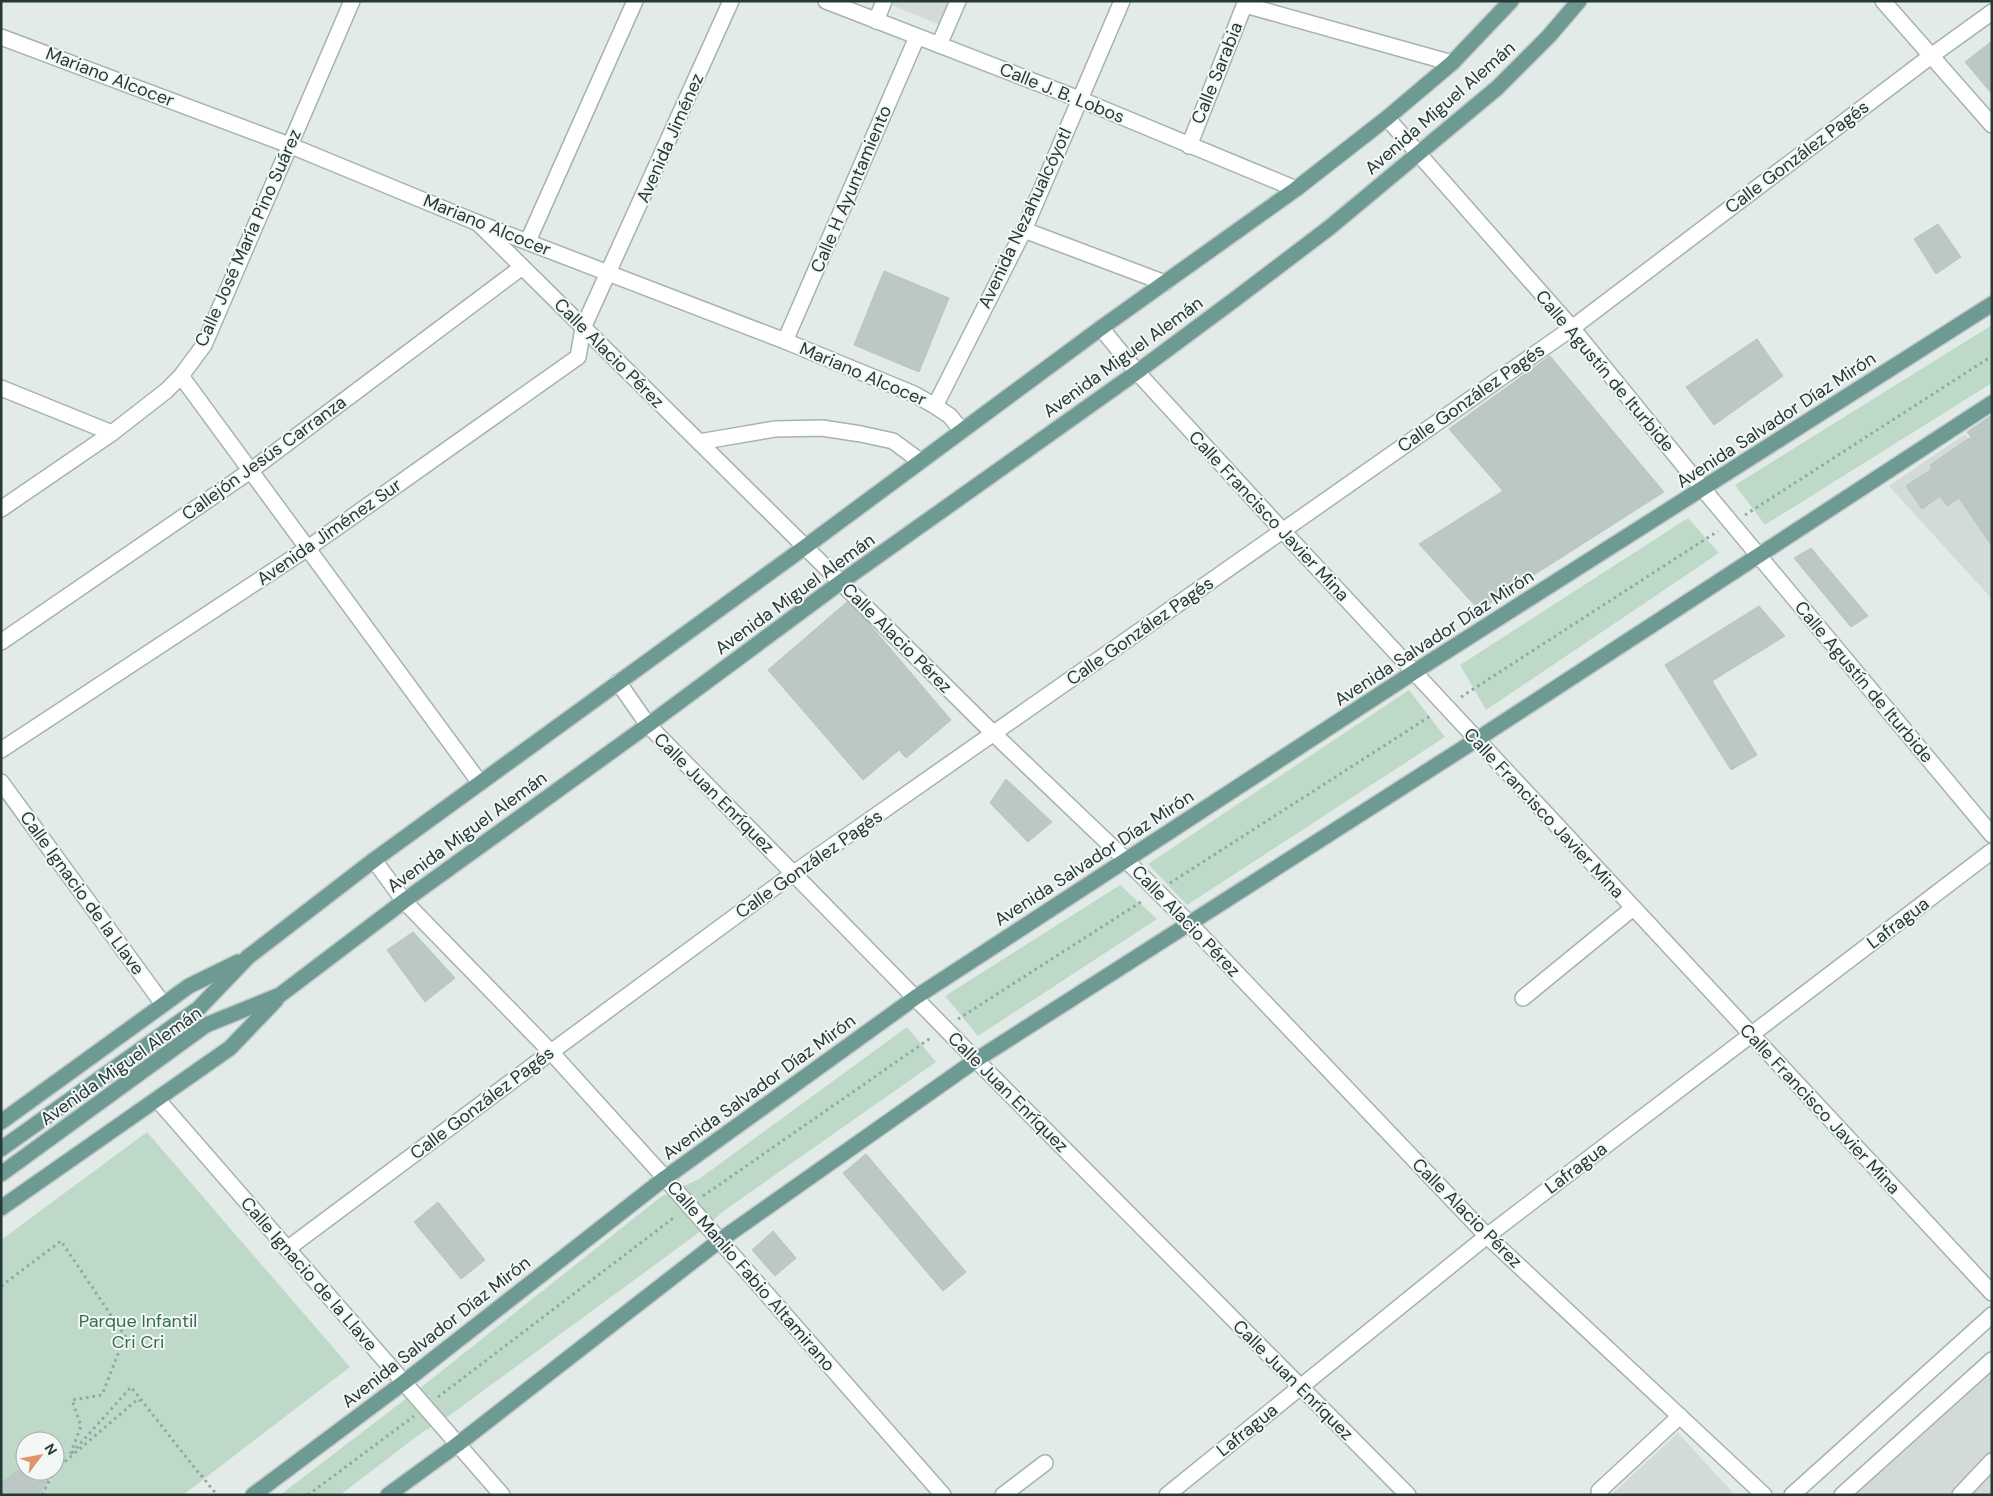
<svg xmlns="http://www.w3.org/2000/svg" width="1993" height="1496" viewBox="0 0 1993 1496" font-family="'DM Sans',sans-serif">
  <rect width="100%" height="100%" fill="#e3ebe8"/>
  <g fill="#d2dbd7">
    <polygon points="887,1 950,1 940,25 887,3"/>
    <polygon points="1965,434 1992,473 1992,599 1889,486"/>
    <polygon points="1992,1368 1992,1495 1850,1495"/>
    <polygon points="1678,1433 1735,1495 1611,1495"/>
  </g>
  <g fill="#bfd9c9" fill-rule="evenodd">
    <polygon points="1992,325 1992,383 1765,525 1735,485"/>
    <polygon points="1688,518 1719,553 1486,710 1460,665"/>
    <polygon points="1409,690 1445,737 1187,905 1148,864"/>
    <polygon points="1120,885 1157,919 978,1036 945,996"/>
    <polygon points="907,1027 936,1062 725,1210 697,1234 450,1415 420,1434 340,1495 280,1495 424,1385 662,1196 699,1179"/>
    <path d="M147,1132L350,1367L183,1495H1V1240ZM25,1441H55V1471H25Z"/>
  </g>
  <g fill="#bcc8c5" stroke="#b6c4c0">
    <polygon points="1992,41 1992,94 1965,62"/>
    <polygon points="1938,224 1961,257 1936,274 1914,239"/>
    <polygon points="884,271 949,298 919,372 854,345"/>
    <polygon points="1757,339 1783,376 1714,425 1686,387"/>
    <polygon points="1550,356 1664,492 1479,610 1419,544 1503,491 1449,429"/>
    <polygon points="1992,415 1992,546 1959,498 1947,506 1940,496 1922,509 1906,486 1932,469 1930,465 1971,437 1967,432"/>
    <polygon points="1811,548 1868,616 1851,627 1794,558"/>
    <polygon points="847,602 866,620 951,720 906,758 899,750 863,780 768,670"/>
    <polygon points="1759,606 1785,636 1712,681 1757,755 1731,770 1665,665"/>
    <polygon points="1006,779 1052,822 1028,842 990,803"/>
    <polygon points="413,932 455,978 425,1002 387,950"/>
    <polygon points="866,1154 966,1272 943,1291 843,1173"/>
    <polygon points="438,1202 485,1260 461,1279 414,1222"/>
    <polygon points="773,1231 796,1258 775,1276 752,1250"/>
    <polygon points="16,1471 41,1471 49,1479 37,1495 1,1495 1,1484"/>
  </g>
  <g fill="none" stroke-linecap="round" stroke-linejoin="round">
    <g stroke="#a6b2af" stroke-width="18">
      <g id="minor">
        <polyline points="826,1 1079,99 1296,189"/>
        <polyline points="1883,1 1992,125"/>
        <polyline points="1245,5 1452,63"/>
        <polyline points="876,21 884,1"/>
        <polyline points="1,37 289,145 478,223 785,341 914,394 935,406 950,416 962,431"/>
        <polyline points="939,45 958,1"/>
        <polyline points="1387,118 1572,328 1703,489 1992,835"/>
        <polyline points="1189,146 1246,1"/>
        <polyline points="478,223 994,734 1126,860 1189,923 1487,1236 1764,1495"/>
        <polyline points="1024,230 1165,283"/>
        <polyline points="528,241 635,1"/>
        <polyline points="1101,328 1137,372 1282,530 1992,1293"/>
        <polyline points="785,341 917,37"/>
        <polyline points="181,376 480,783"/>
        <polyline points="1,388 112,433"/>
        <polyline points="935,406 1024,230 1122,1"/>
        <polyline points="699,442 775,429 822,428 861,434 893,441 920,461"/>
        <polyline points="1,509 112,433 166,391 181,376 204,345 352,1"/>
        <polyline points="1,642 250,471 522,267"/>
        <polyline points="618,682 648,725 976,1060 1408,1495"/>
        <polyline points="1,750 308,548 578,357 583,328 731,1"/>
        <polyline points="1,782 163,1004"/>
        <polyline points="374,860 404,901 551,1052 665,1178 943,1495"/>
        <polyline points="1523,998 1633,908"/>
        <polyline points="157,1099 502,1495"/>
        <polyline points="287,1249 551,1052 794,873 1572,328 1931,56 1992,12"/>
        <polyline points="1599,1491 1680,1416"/>
        <polyline points="1003,1495 1045,1463"/>
        <polyline points="1167,1495 1487,1236 1992,851"/>
        <polyline points="1792,1495 1992,1315"/>
        <polyline points="1842,1495 1992,1360"/>
        <polyline points="1960,1495 1992,1461"/>
      </g>
    </g>
    <g stroke="#c2c8c7" stroke-width="18">
      <g id="major">
        <polyline points="1,1122 189,986 238,962"/>
        <polyline points="1,1149 199,1008 248,957 374,860 805,547 1101,328 1296,189 1387,118 1452,63 1511,1"/>
        <polyline points="1,1174 206,1025 280,995 404,901 648,725 841,582 1137,372 1234,300 1329,228 1497,88 1549,36 1579,1"/>
        <polyline points="1,1208 230,1048 276,1000"/>
        <polyline points="253,1495 403,1383 665,1178 916,997 1414,672 1992,304"/>
        <polyline points="388,1495 458,1444 719,1241 976,1060 1476,740 1992,403"/>
      </g>
    </g>
    <g stroke="#88aba3" stroke-width="3" stroke-dasharray="2.5 4" stroke-linecap="butt">
      <polyline points="1745,515 1992,356"/>
      <polyline points="1461,697 1718,531"/>
      <polyline points="1170,883 1432,715"/>
      <polyline points="958,1019 1144,900"/>
      <polyline points="703,1196 932,1037"/>
      <polyline points="1,1286 61,1241 125,1336 102,1395 72,1400 81,1426 70,1455 131,1387 201,1476"/>
      <polyline points="438,1397 676,1216"/>
      <polyline points="55,1470 138,1399 140,1401"/>
      <polyline points="201,1475 217,1495"/>
      <polyline points="42,1495 54,1471"/>
      <polyline points="308,1495 414,1416"/>
    </g>
    <use href="#minor" stroke="#fff" stroke-width="15"/>
    <use href="#major" stroke="#6d9b94" stroke-width="15"/>
  </g>
  <g text-anchor="middle" stroke-width="4" stroke-linejoin="round" paint-order="stroke">
    <g font-size="18" fill="#253a37" stroke="#f3f8f6">
      <text transform="translate(1217 73) rotate(-68)" y="6">Calle Sarabia</text>
      <text transform="translate(110 77) rotate(21)" y="6">Mariano Alcocer</text>
      <text transform="translate(1062 93) rotate(22)" y="6">Calle J. B. Lobos</text>
      <text transform="translate(1440 108) rotate(-41)" y="6">Avenida Miguel Alemán</text>
      <text transform="translate(670 138) rotate(-66)" y="6">Avenida Jiménez</text>
      <text transform="translate(1797 157) rotate(-37)" y="6">Calle González Pagés</text>
      <text transform="translate(851 189) rotate(-67)" y="6">Calle H Ayuntamiento</text>
      <text transform="translate(1025 218) rotate(-65)" y="6">Avenida Nezahualcóyotl</text>
      <text transform="translate(487 225) rotate(22)" y="6">Mariano Alcocer</text>
      <text transform="translate(248 238) rotate(-66)" y="6">Calle José María Pino Suárez</text>
      <text transform="translate(609 353) rotate(45)" y="6">Calle Alacio Pérez</text>
      <text transform="translate(1123 357) rotate(-36)" y="6">Avenida Miguel Alemán</text>
      <text transform="translate(1605 371) rotate(50)" y="6">Calle Agustín de Iturbide</text>
      <text transform="translate(863 374) rotate(23)" y="6">Mariano Alcocer</text>
      <text transform="translate(1471 398) rotate(-35)" y="6">Calle González Pagés</text>
      <text transform="translate(1776 420) rotate(-33)" y="6">Avenida Salvador Díaz Mirón</text>
      <text transform="translate(264 458) rotate(-36)" y="6">Callejón Jesús Carranza</text>
      <text transform="translate(1269 516) rotate(47)" y="6">Calle Francisco Javier Mina</text>
      <text transform="translate(329 532) rotate(-35)" y="6">Avenida Jiménez Sur</text>
      <text transform="translate(795 594) rotate(-36)" y="6">Avenida Miguel Alemán</text>
      <text transform="translate(1140 631) rotate(-35)" y="6">Calle González Pagés</text>
      <text transform="translate(897 638) rotate(45)" y="6">Calle Alacio Pérez</text>
      <text transform="translate(1434 638) rotate(-33)" y="6">Avenida Salvador Díaz Mirón</text>
      <text transform="translate(1864 682) rotate(50)" y="6">Calle Agustín de Iturbide</text>
      <text transform="translate(714 793) rotate(45)" y="6">Calle Juan Enríquez</text>
      <text transform="translate(1544 813) rotate(47)" y="6">Calle Francisco Javier Mina</text>
      <text transform="translate(467 832) rotate(-36)" y="6">Avenida Miguel Alemán</text>
      <text transform="translate(1094 858) rotate(-33)" y="6">Avenida Salvador Díaz Mirón</text>
      <text transform="translate(809 864) rotate(-35)" y="6">Calle González Pagés</text>
      <text transform="translate(82 893) rotate(54)" y="6">Calle Ignacio de la Llave</text>
      <text transform="translate(1186 921) rotate(46)" y="6">Calle Alacio Pérez</text>
      <text transform="translate(1898 923) rotate(-37)" y="6">Lafragua</text>
      <text transform="translate(121 1066) rotate(-35)" y="6">Avenida Miguel Alemán</text>
      <text transform="translate(759 1087) rotate(-36)" y="6">Avenida Salvador Díaz Mirón</text>
      <text transform="translate(1008 1092) rotate(45)" y="6">Calle Juan Enríquez</text>
      <text transform="translate(482 1103) rotate(-37)" y="6">Calle González Pagés</text>
      <text transform="translate(1820 1109) rotate(47)" y="6">Calle Francisco Javier Mina</text>
      <text transform="translate(1576 1168) rotate(-37)" y="6">Lafragua</text>
      <text transform="translate(1467 1213) rotate(45)" y="6">Calle Alacio Pérez</text>
      <text transform="translate(309 1274) rotate(49)" y="6">Calle Ignacio de la Llave</text>
      <text transform="translate(751 1276) rotate(49)" y="6">Calle Manlio Fabio Altamirano</text>
      <text transform="translate(436 1332) rotate(-38)" y="6">Avenida Salvador Díaz Mirón</text>
      <text transform="translate(1293 1380) rotate(45)" y="6">Calle Juan Enríquez</text>
      <text transform="translate(1247 1430) rotate(-39)" y="6">Lafragua</text>
    </g>
    <g font-size="18" fill="#346c4f" stroke="#f3f8f6">
      <text x="138" y="1327">Parque Infantil<tspan x="138" dy="21">Cri Cri</tspan></text>
    </g>
  </g>
  <rect width="1993" height="1496" fill="none" stroke="#253a37" stroke-width="5"/>
  <g transform="translate(40 1456) rotate(58)"><circle r="24" fill="#f3f8f6" stroke="#a1acaa"/>
  <path d="M0-4L9 19L0 12L-9 19Z" fill="#e0946c"/>
  <text y="-8" font-size="14" font-weight="bold" text-anchor="middle" fill="#253a37">N</text>
  </g>
</svg>
